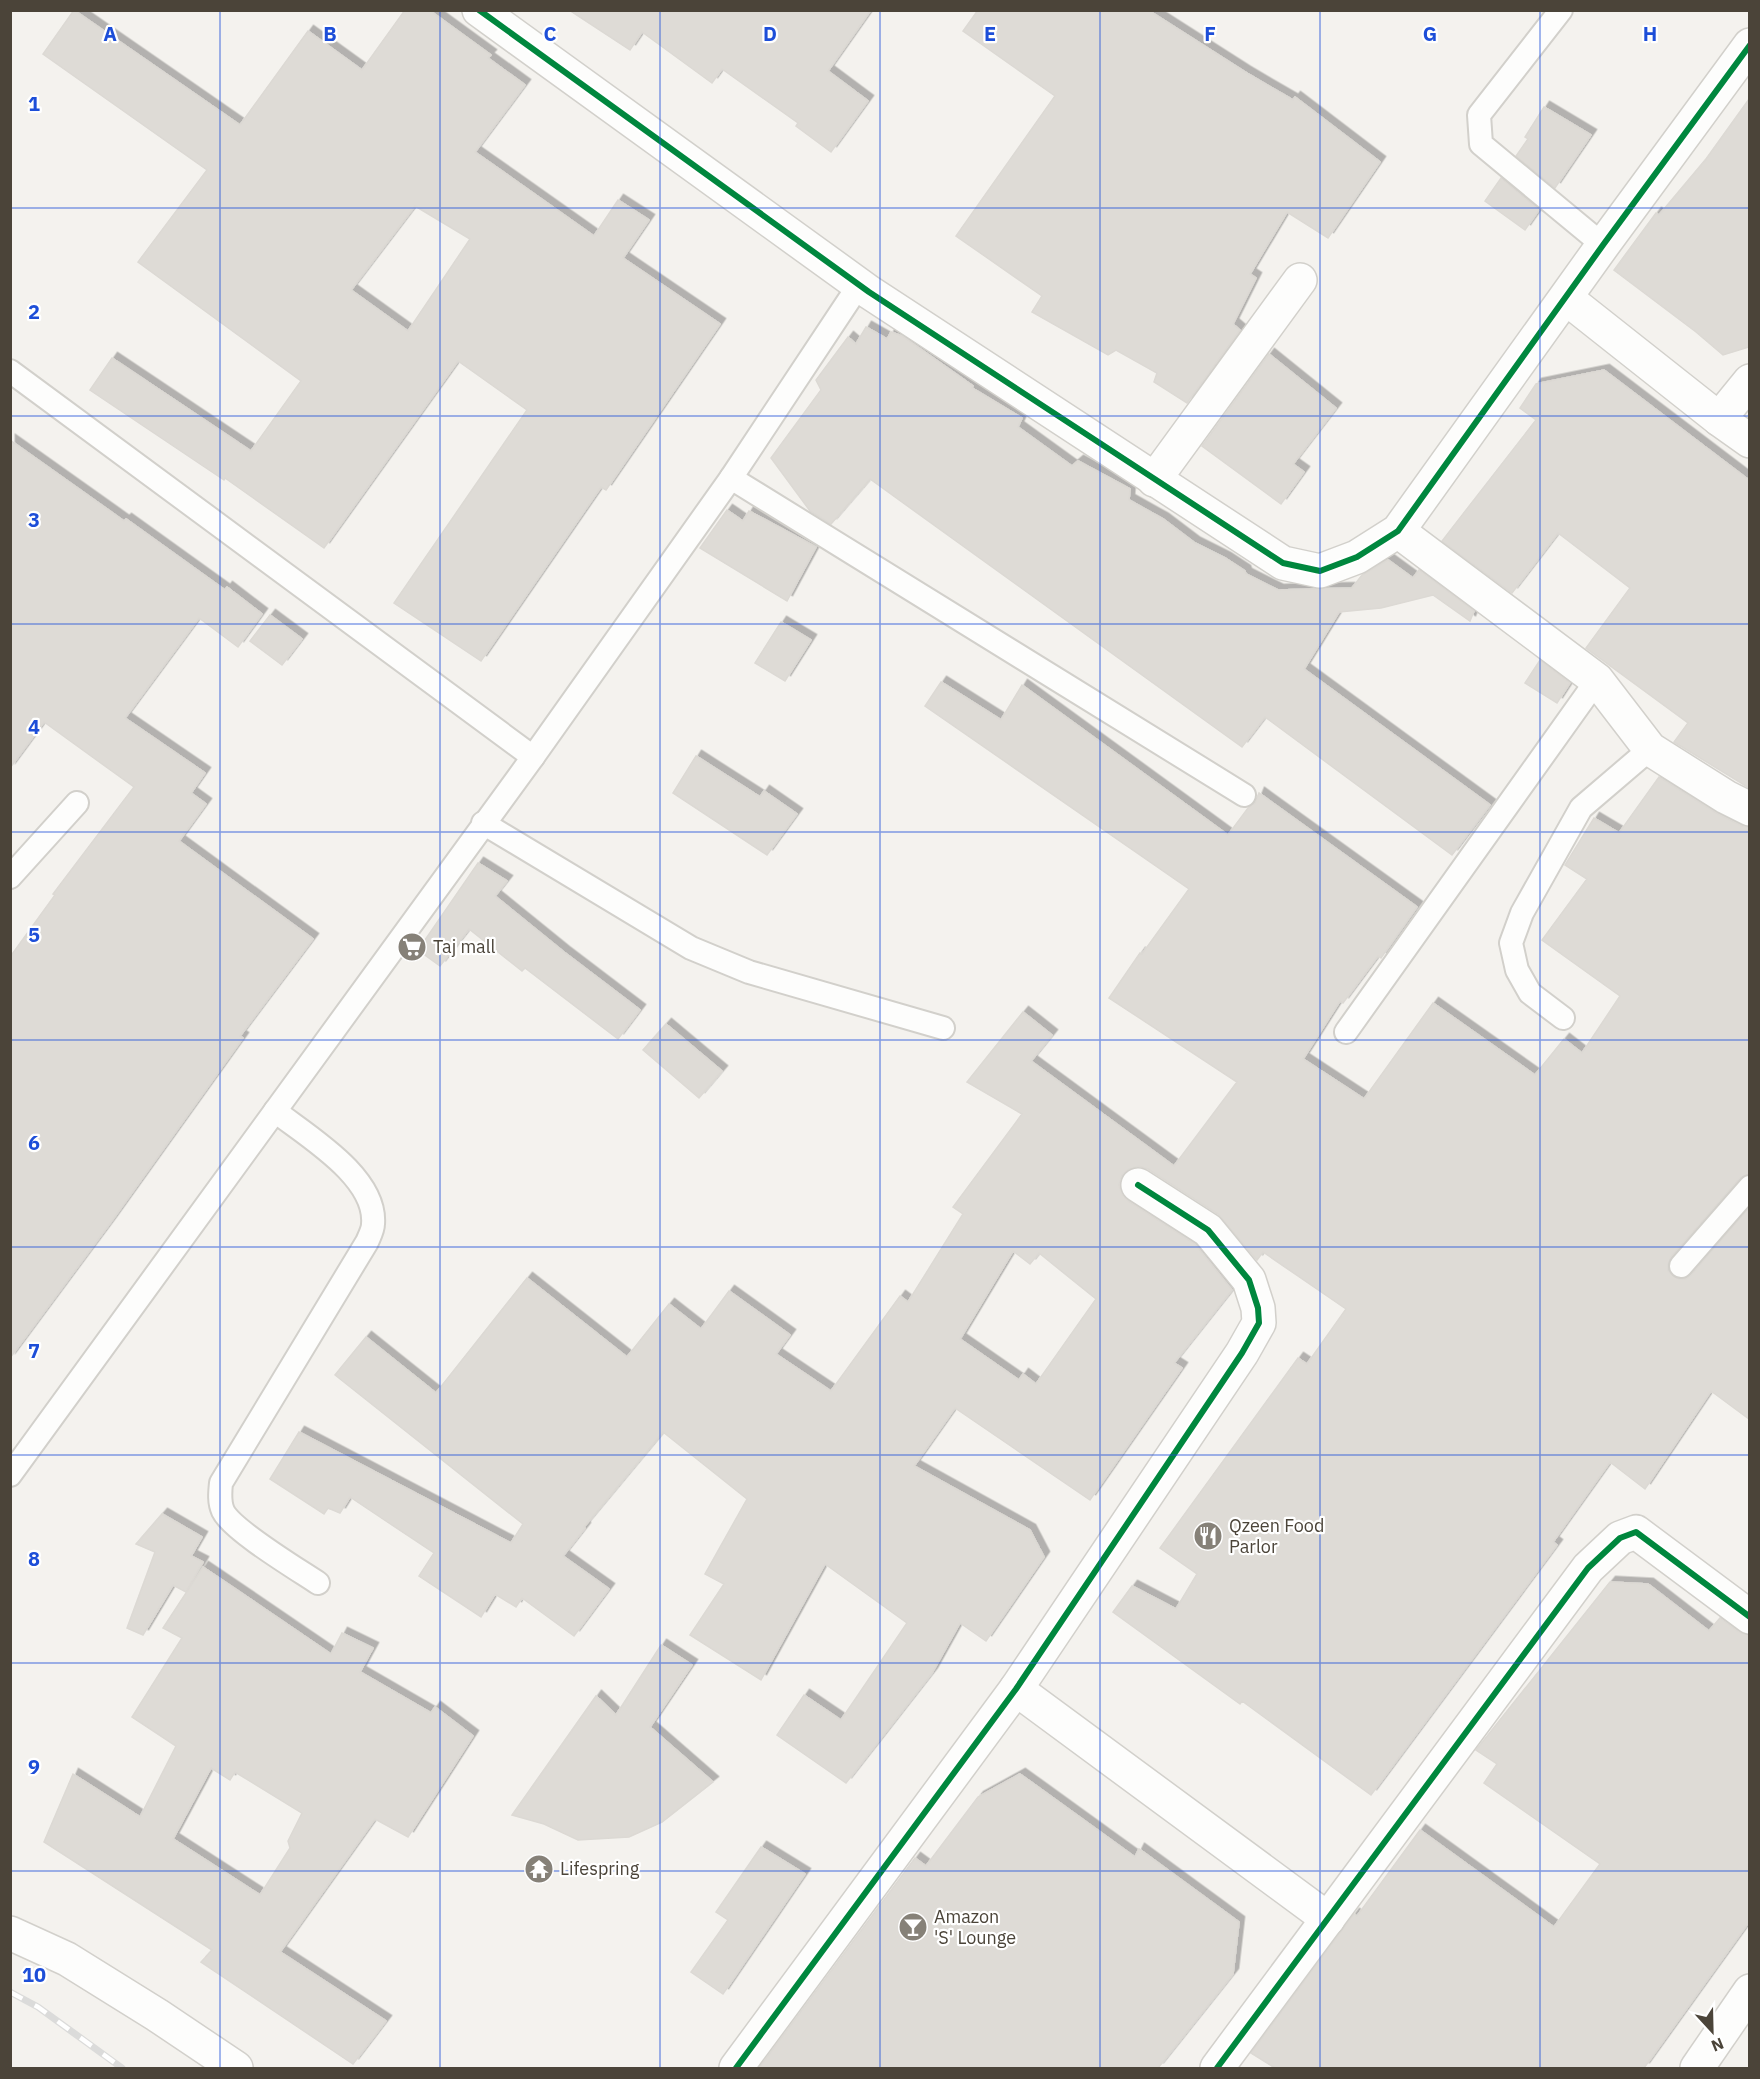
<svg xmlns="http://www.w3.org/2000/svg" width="1760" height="2079" viewBox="0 0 1760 2079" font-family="'IBM Plex Sans',sans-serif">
  <defs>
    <filter id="shadow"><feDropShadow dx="5.5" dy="-5.5" stdDeviation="0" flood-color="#0004"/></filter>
  </defs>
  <rect width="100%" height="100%" fill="#f4f2ee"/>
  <g fill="#dedbd6" stroke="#dcd9d4" stroke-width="1.5" fill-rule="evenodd" filter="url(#shadow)">
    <path d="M74,10L240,125L308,31L362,70L405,10H429L491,55L488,58L525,85L475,152L594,236L618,200L649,220L623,258L720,324L606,490L601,487L481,661L394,603L527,410L458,361L324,548L225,478L224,480L90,390L112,358L251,451L301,381L138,262L207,170L43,54ZM415,206L470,239L408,331L351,290Z"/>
    <polygon points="569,10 871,10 828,71 868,101 831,152 796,126 798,123 722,69 712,83 642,32 630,50"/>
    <polygon points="978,10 1148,10 1245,72 1293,100 1295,97 1380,162 1328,238 1287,212 1250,274 1256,278 1233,324 1240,330 1187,403 1154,382 1157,373 1116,350 1108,355 1032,312 1042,296 956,236 1055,96 963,31"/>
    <polygon points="1749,99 1749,347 1723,355 1696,332 1614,270 1656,213 1659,215 1706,159"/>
    <polygon points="1544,107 1591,135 1555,188 1516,156 1528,139 1525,137"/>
    <polygon points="1501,178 1539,210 1525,230 1485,201"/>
    <polygon points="866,327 887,339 891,332 902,336 973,386 972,388 1022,418 1018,427 1072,466 1078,461 1130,489 1129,500 1163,519 1195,543 1225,558 1245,571 1246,574 1278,590 1352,588 1362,575 1388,560 1413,578 1419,570 1474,611 1470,621 1433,595 1381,608 1339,612 1304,669 1490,805 1452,855 1265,717 1242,747 870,479 831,524 810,511 771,458 821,390 816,380 848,337 856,344"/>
    <polygon points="1269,354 1336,408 1293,464 1304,472 1281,504 1202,446"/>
    <polygon points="1604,370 1749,480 1749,788 1674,742 1688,723 1586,648 1630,588 1558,533 1512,593 1442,541 1536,420 1520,408 1536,384"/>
    <polygon points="10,440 124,521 126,519 225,590 227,587 262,614 238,647 199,618 125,718 205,773 191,793 206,804 179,841 313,939 240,1036 243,1038 111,1222 10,1358 10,957 55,895 53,894 134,787 44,722 10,768"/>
    <polygon points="727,510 743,521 749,511 816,547 787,601 700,548"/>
    <polygon points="270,615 302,639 282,665 250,641"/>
    <polygon points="781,622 811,640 785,681 755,663"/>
    <polygon points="1540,660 1570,683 1557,703 1525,683"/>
    <path d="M941,682L1001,720L1022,685L1228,835L1248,808L1255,803L1259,793L1417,907L1381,958L1378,956L1343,1003L1340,1001L1303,1059L1364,1099L1433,1003L1535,1075L1564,1039L1582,1053L1620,996L1542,940L1587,879L1565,865L1594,818L1619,833L1659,777L1718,814L1742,826L1749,827V1174L1740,1178L1671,1257L1668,1264V1271L1673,1276L1679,1279H1686L1691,1275L1749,1208V1419L1711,1391L1645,1489L1610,1462L1553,1542L1557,1545L1371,1795L1242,1701L1240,1704L1113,1612L1132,1586L1176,1609L1197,1574L1160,1548L1298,1358L1307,1364L1346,1309L1263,1252L1257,1260L1218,1214L1148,1169L1139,1166L1129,1169L1122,1175L1119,1185L1122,1194L1128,1201L1195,1244L1232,1290L1174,1363L1182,1368L1090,1500L955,1408L914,1466L1030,1530L1044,1557L986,1641L960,1623L932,1673L846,1783L777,1735L804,1695L841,1720L907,1623L825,1564L761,1680L690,1635L724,1584L705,1574L747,1499L663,1432L584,1527L585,1528L563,1556L609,1589L574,1636L522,1598L516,1607L495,1594L481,1617L419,1576L434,1553L350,1497L340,1513L328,1508L324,1514L270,1479L299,1432L511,1543L523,1524L335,1375L366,1337L436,1393L527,1278L627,1357L669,1304L701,1329L729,1291L790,1335L776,1354L831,1391L900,1296L908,1302L963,1214L953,1207L1022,1114L967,1082L1023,1012L1052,1035L1031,1061L1174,1166L1237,1082L1109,998L1140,953L1142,954L1189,889L925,706ZM1013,1251L1030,1264L1039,1253L1096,1299L1036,1384L1023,1374L1019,1380L960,1339Z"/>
    <polygon points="696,756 760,797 764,791 797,814 767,855 673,793"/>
    <polygon points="478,863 507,881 495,896 564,952 640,1010 618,1039 525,968 522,971 469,929 440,966 418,950"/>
    <polygon points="666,1024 722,1071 699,1098 643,1050"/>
    <polygon points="162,1514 202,1537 191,1556 203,1562 186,1592 173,1585 143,1635 127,1628 155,1552 136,1544"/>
    <path d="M203,1567L331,1654L342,1633L373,1648L360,1672L431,1713L435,1707L473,1736L408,1837L375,1819L280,1952L386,2021L353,2064L201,1962L212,1950L44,1842L73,1774L140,1817L176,1746L132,1717L182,1638L163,1628ZM211,1768L230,1780L235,1772L302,1813L288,1841L290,1848L260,1895L173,1839Z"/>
    <polygon points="1610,1582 1648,1584 1709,1631 1720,1618 1739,1632 1749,1635 1749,1922 1644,2068 1275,2068 1251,2053 1354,1914 1357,1916 1420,1830 1554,1927 1600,1864 1484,1783 1497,1764 1476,1750"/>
    <polygon points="661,1645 692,1665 650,1727 713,1782 662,1822 629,1837 578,1840 544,1824 512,1815 596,1696 616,1715"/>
    <polygon points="1020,1774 1135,1857 1139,1849 1239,1922 1233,1974 1158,2068 759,2068 915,1858 926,1866 978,1797"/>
    <polygon points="761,1847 805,1874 723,1994 691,1972 728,1920 716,1912"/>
  </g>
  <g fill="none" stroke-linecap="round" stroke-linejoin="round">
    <g stroke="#d2d0cb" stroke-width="26">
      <g id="lane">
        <polyline points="1561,10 1479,115 1481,144 1603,245"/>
        <polyline points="10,371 533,757"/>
        <polyline points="731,478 1244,795"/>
        <polyline points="483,823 691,948 749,972 943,1028"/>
        <polyline points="10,877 77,803"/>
        <polyline points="1563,1018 1530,993 1517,970 1511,943 1522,913 1581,808 1650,749"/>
        <polyline points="1346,1032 1597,680"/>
        <path d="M275,1111C307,1136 377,1177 373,1224C373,1230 369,1237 367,1242L221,1483C220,1493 219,1502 223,1511C232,1530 297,1569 318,1583"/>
        <polyline points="1681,1266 1750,1187"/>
        <polyline points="10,1475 533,757 731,478 859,285"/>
      </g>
    </g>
    <g stroke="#d2d0cb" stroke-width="36">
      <g id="street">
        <polyline points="479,10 869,292 1283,563 1320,571 1357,557 1398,531 1603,245 1750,45"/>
        <polyline points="1566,298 1719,419 1750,441"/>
        <polyline points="1719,419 1750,381"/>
        <polyline points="1154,480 1300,280"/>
        <polyline points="1398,531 1597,680 1650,749 1726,797 1750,809"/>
        <polyline points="1016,1689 1328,1919"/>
        <polyline points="10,1933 67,1959 157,2015 236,2068"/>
        <polyline points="736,2068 1016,1689 1242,1353 1259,1323 1258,1308 1249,1280 1208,1230 1138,1185"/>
        <polyline points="1217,2068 1588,1568 1620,1538 1636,1532 1750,1617"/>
        <polyline points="1697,2068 1750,1991"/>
      </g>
    </g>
    <use href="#lane" stroke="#fdfdfc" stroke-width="22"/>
    <use href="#street" stroke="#fdfdfc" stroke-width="33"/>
    <g stroke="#dbdbda" stroke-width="7">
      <polyline id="rail" points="10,1992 38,2007 122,2068"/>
    </g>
    <use href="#rail" stroke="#fff" stroke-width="4.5" stroke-dasharray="14" stroke-linecap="butt"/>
    <g stroke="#fff" stroke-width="10">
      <g id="cycleway">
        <polyline points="479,10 869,292 1283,563 1320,571 1357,557 1398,531 1603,245 1750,45"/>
        <polyline points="736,2068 1016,1689 1242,1353 1259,1323 1258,1308 1249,1280 1208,1230 1138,1185"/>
        <polyline points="1217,2068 1588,1568 1620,1538 1636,1532 1750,1617"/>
      </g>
    </g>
    <use href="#cycleway" stroke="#00873e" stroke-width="6"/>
  </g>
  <path fill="none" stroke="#1d4ed8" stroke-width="1.5" stroke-opacity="0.55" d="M220,10V2068M440,10V2068M660,10V2068M880,10V2068M1100,10V2068M1320,10V2068M1540,10V2068M10,208H1750M10,416H1750M10,624H1750M10,832H1750M10,1040H1750M10,1247H1750M10,1455H1750M10,1663H1750M10,1871H1750"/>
  <defs>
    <g id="supermarket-disc" transform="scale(1.5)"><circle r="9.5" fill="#868178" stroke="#fff"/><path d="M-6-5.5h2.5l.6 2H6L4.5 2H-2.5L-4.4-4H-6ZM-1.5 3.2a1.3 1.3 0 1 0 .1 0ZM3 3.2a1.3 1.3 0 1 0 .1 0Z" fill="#fff"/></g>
    <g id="restaurant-disc" transform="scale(1.5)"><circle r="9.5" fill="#868178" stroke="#fff"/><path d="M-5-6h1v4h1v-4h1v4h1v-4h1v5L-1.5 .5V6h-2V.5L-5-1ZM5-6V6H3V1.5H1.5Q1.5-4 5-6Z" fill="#fff"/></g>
    <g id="temple-disc" transform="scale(1.5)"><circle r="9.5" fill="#868178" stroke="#fff"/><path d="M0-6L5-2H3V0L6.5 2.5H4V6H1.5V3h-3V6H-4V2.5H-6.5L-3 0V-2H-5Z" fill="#fff"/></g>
    <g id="bar-disc" transform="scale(1.5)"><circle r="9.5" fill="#868178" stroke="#fff"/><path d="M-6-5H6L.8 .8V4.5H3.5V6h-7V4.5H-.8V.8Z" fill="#fff"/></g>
  </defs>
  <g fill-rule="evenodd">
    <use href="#supermarket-disc" x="412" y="947"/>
    <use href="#restaurant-disc" x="1208" y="1536"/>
    <use href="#temple-disc" x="539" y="1869"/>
    <use href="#bar-disc" x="913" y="1927"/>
  </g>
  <g text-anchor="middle" stroke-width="4.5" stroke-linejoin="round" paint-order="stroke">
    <g font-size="18" fill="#4b4439" stroke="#fff" text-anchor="start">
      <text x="433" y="953">Taj mall</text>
      <text x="1229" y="1532">Qzeen Food<tspan x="1229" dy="21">Parlor</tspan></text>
      <text x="560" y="1875">Lifespring</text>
      <text x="934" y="1923">Amazon<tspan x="934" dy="21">'S' Lounge</tspan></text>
    </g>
  </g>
  <g font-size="20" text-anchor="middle" font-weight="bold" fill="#1d4ed8" stroke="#fff" stroke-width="4.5" stroke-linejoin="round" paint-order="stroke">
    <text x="110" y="41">A</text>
    <text x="330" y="41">B</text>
    <text x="550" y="41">C</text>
    <text x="770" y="41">D</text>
    <text x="990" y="41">E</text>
    <text x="1210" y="41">F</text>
    <text x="1430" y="41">G</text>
    <text x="1650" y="41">H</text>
    <text x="34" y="111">1</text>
    <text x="34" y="319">2</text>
    <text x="34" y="527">3</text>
    <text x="34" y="734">4</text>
    <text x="34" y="942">5</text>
    <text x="34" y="1150">6</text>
    <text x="34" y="1358">7</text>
    <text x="34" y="1566">8</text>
    <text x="34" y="1774">9</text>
    <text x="34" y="1982">10</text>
  </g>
  <rect width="1760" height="2079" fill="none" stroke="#4b4439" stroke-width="24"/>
  <g transform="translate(1712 2031) rotate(158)" stroke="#ffffff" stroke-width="4.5" paint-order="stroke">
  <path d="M0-4.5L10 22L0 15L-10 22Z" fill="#4b4439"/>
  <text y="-9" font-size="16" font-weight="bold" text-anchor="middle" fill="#4b4439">N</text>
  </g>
</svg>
